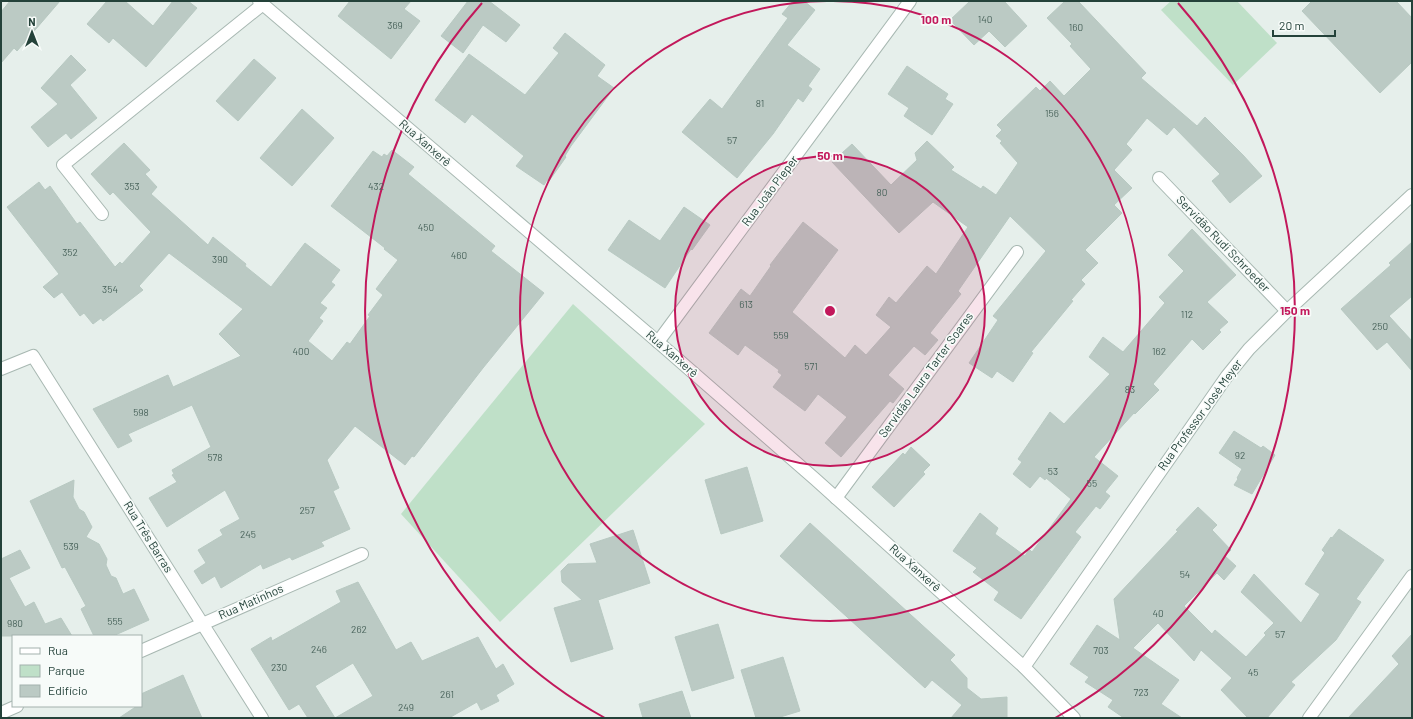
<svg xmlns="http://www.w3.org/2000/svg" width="1413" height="719" viewBox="0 0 1413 719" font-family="Barlow,sans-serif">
  <rect width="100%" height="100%" fill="#e6efeb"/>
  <g fill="#bfe0c8">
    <polygon points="1171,1 1237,1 1277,43 1233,85 1161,10"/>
    <polygon points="573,304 705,424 500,622 401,514"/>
  </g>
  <g fill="#bbcac4" stroke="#b8c9c2">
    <polygon points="10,1 60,1 17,51 14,48 1,63 1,12"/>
    <polygon points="107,1 125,1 153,26 173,1 188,1 197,8 146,67 113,38 109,43 87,24"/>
    <polygon points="350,1 411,1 404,9 420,21 391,59 338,16"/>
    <polygon points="468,1 489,1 520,25 506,42 483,25 463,53 441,36"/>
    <polygon points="793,1 804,1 815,10 787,45 820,69 808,86 812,89 803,102 798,98 773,134 737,178 682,132 710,99 722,109 788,18 782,14"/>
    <polygon points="970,1 1004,1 1027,26 1005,47 989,31 974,45 950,20"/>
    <polygon points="1065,1 1078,1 1146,73 1141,78 1197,126 1205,117 1243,155 1262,176 1230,203 1212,181 1220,174 1174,127 1167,135 1147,118 1126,144 1132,150 1114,170 1132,188 1114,205 1122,213 1085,250 1098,263 1081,280 1085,284 1071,300 1073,301 1031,352 1033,353 1013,382 997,371 992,378 969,363 998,320 993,316 1046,251 1010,216 958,291 961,294 930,333 938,340 925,355 914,346 888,375 904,389 893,403 890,401 841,457 825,443 847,417 818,394 805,411 773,387 782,375 778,372 779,370 745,345 738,355 709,333 741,289 750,296 771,266 770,265 803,222 838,250 792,312 845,358 855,345 866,355 891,327 876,315 889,297 896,303 927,266 936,274 968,227 933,202 899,233 832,162 852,144 891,185 917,160 915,153 927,141 954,167 951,170 981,189 983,186 996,195 1018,163 1000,143 1002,141 996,136 1002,130 997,125 1036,87 1040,91 1050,81 1064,96 1091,69 1070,46 1072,44 1047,18"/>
    <polygon points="1312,1 1396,1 1412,18 1412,62 1380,93 1302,11"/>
    <polygon points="565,33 605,65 597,76 614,88 571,146 565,156 566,157 549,181 547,180 544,185 516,166 524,156 472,114 465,123 435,100 469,54 525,95 559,53 553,48"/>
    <polygon points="71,55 86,70 70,85 97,118 71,139 66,133 48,147 31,127 58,104 41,88"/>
    <polygon points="254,59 276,78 238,121 216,101"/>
    <polygon points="907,66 948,94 945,99 953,104 932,135 904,116 909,108 888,94"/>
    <polygon points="302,109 334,138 292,186 260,158"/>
    <polygon points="124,143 150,170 145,174 157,187 151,194 208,245 213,237 246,264 245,266 271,287 305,243 340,270 331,282 335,285 320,303 327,308 319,318 323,321 308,341 332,361 347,342 350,344 370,316 368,315 383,295 376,289 398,260 384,249 385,248 331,206 373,151 382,157 384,154 387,156 392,150 414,167 408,174 495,246 491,251 544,293 483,368 414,457 412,456 405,465 355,426 327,460 339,488 333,491 350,529 321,542 324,546 292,560 290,557 263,569 261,564 221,588 215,576 202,584 194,571 206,563 198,550 223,535 220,530 240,519 225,490 167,527 149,498 177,482 172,475 174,474 172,470 211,447 192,405 128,434 132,441 118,448 93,409 168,375 173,387 241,356 219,334 243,309 169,253 139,286 143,290 103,321 101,318 93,324 84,313 80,316 62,292 54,298 43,287 59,274 7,207 39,182 45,190 50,186 77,224 80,222 115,267 120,262 122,264 151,232 113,192 110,195 91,174"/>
    <polygon points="684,207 710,225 692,250 691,249 665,288 608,250 629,220 660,241"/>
    <polygon points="1192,229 1236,275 1207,302 1228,322 1219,330 1221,332 1203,350 1192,339 1153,384 1159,390 1135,414 1134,413 1094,457 1118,476 1105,492 1110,496 1100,509 1096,506 1075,532 1081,537 1021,619 994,600 999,592 973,572 977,568 953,551 980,513 998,528 995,534 1025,556 1029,549 1032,552 1071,499 1046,478 1045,480 1040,476 1030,488 1013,474 1022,462 1018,459 1050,412 1064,424 1110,374 1089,357 1103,337 1123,352 1165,303 1159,297 1184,271 1168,255"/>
    <polygon points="1412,242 1412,296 1389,316 1412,341 1412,371 1387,342 1377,350 1341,309 1391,265 1389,263"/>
    <polygon points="1234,431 1261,448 1263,446 1275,455 1252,494 1234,485 1238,479 1237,478 1242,469 1219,453"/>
    <polygon points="911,447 930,465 923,472 925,474 894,507 872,487 903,453 905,455"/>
    <polygon points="747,467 763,521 721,534 705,480"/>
    <polygon points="74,480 73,497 79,509 84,512 92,527 86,537 99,544 107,559 106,565 111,576 116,578 123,594 134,589 149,620 113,636 94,636 81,609 86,606 65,567 62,568 30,501"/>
    <polygon points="1198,507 1217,525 1212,530 1231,550 1225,556 1236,566 1224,580 1217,573 1184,606 1212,634 1215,630 1246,657 1266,635 1264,633 1274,623 1241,592 1254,574 1301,623 1320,594 1305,584 1325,553 1322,550 1331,537 1332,538 1339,529 1384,560 1356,599 1361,602 1336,640 1291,682 1295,685 1267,718 1248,718 1221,690 1232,678 1201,650 1194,661 1158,623 1133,648 1179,680 1161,704 1182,718 1124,718 1108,707 1113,700 1085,682 1089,677 1070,664 1097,625 1120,640 1114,599 1178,531 1176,530"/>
    <polygon points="810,523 955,655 950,660 967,678 967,688 981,699 1007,697 1007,718 951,718 962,705 932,680 925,688 780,556"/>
    <polygon points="633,530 650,583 598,600 613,649 571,662 554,608 582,600 562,582 561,571 568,564 597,563 590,544"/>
    <polygon points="20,550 30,568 9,578 25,607 34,602 45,624 61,618 72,636 1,636 1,559"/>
    <polygon points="358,582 396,650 411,642 422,661 478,637 496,669 503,664 514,684 496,695 499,701 481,710 477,702 449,718 335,718 373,696 353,663 315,686 335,718 308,718 299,704 289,710 251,649 271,637 272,641 341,602 336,591"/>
    <polygon points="718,624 734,678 692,691 675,637"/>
    <polygon points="1412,634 1412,718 1348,718 1399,664 1392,656"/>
    <polygon points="783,657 800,711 777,718 756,718 741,670"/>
    <polygon points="183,675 202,718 119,718 137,706 141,706 141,694"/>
    <polygon points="682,691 691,718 643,718 639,704"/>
  </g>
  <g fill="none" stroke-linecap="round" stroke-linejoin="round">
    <g stroke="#a8b8b2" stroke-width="14">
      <g id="minor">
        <polyline points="1159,178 1287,311"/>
        <polyline points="102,214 63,165 263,4"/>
        <polyline points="658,342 910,1"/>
        <polyline points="1,369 33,356 262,718"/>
        <polyline points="836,498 1017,252"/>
        <polyline points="141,651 362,554"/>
        <polyline points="1024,667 1227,376 1249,349 1287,311 1412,195"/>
        <polyline points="1,713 17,706"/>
        <polyline points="1309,718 1412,576"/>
      </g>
    </g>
    <g stroke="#a8b8b2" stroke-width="14">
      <polyline id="tertiary" points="259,1 658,342 815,479 1024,667 1074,718"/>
    </g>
    <use href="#minor" stroke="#fff" stroke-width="12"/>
    <use href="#tertiary" stroke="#fff" stroke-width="12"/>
  </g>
  <circle cx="830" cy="311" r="155" fill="#c2185b" fill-opacity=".12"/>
  <g fill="none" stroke="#c2185b" stroke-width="2">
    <circle cx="830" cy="311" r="155"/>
    <path d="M833 1A310 310 0 1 1 827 1"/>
    <path d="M605 718A465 465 0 0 1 482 3M1178 3A465 465 0 0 1 1055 718"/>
  </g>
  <g text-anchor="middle" stroke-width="3.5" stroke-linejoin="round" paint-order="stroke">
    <g font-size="10" fill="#4a645c">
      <text x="985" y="23">140</text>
      <text x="395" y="29">369</text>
      <text x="1076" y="31">160</text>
      <text x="760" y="107">81</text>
      <text x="1052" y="117">156</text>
      <text x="732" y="144">57</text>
      <text x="132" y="190">353</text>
      <text x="376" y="190">432</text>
      <text x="882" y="196">80</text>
      <text x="426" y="231">450</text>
      <text x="70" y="256">352</text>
      <text x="459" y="259">460</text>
      <text x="220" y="263">390</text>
      <text x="110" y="293">354</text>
      <text x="746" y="308">613</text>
      <text x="1187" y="318">112</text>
      <text x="1380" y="330">250</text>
      <text x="781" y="339">559</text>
      <text x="301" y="355">400</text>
      <text x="1159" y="355">162</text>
      <text x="811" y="370">571</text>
      <text x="1130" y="393">83</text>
      <text x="141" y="416">598</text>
      <text x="1240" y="459">92</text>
      <text x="215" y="461">578</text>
      <text x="1053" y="475">53</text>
      <text x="1092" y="487">55</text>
      <text x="307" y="514">257</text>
      <text x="248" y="538">245</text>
      <text x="71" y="550">539</text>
      <text x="1185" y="578">54</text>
      <text x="1158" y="617">40</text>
      <text x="115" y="625">555</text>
      <text x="15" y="627">980</text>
      <text x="359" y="633">262</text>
      <text x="1280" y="638">57</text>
      <text x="319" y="653">246</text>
      <text x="1101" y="654">703</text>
      <text x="279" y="671">230</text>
      <text x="1253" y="676">45</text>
      <text x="1141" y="696">723</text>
      <text x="447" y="698">261</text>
      <text x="406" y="711">249</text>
    </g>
    <g font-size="12" fill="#24423a" stroke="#f7fbf9">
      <text transform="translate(425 143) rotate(41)" y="4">Rua Xanxerê</text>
      <text transform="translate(770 191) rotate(-53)" y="4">Rua João Pieper</text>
      <text transform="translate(1223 244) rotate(46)" y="4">Servidão Rudi Schroeder</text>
      <text transform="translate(672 354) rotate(41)" y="4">Rua Xanxerê</text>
      <text transform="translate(926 375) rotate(-54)" y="4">Servidão Laura Tarter Soares</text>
      <text transform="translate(1200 415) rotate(-54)" y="4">Rua Professor José Meyer</text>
      <text transform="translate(148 537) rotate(58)" y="4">Rua Três Barras</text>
      <text transform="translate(915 568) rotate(42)" y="4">Rua Xanxerê</text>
      <text transform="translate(251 602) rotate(-24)" y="4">Rua Matinhos</text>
    </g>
  </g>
  <circle cx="830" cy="311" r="6" fill="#c2185b" stroke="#f7fbf9" stroke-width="2"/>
  <g font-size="12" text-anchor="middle" font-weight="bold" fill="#c2185b" stroke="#f7fbf9" stroke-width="3.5" stroke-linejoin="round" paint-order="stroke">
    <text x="936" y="24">100 m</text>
    <text x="830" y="160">50 m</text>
    <text x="1295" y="315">150 m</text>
  </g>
  <rect width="1413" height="719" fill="none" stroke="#24423a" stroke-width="4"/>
  <rect x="12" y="635" width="130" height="72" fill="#f7fbf9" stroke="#a3b1ad"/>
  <rect x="20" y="648" width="20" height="6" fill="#ffffff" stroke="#a3b1ad"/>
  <text x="48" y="655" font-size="12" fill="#24423a">Rua</text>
  <rect x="20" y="665" width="20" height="12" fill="#bfe0c8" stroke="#a3b1ad"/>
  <text x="48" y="675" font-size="12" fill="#24423a">Parque</text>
  <rect x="20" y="685" width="20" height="12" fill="#bbcac4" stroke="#a3b1ad"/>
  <text x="48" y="695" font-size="12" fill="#24423a">Edifício</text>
  <g transform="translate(32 32)" stroke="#f7fbf9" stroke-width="3" paint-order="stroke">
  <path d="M0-3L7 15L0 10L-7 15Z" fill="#24423a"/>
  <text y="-6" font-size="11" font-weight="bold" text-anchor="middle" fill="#24423a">N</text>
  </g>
  <path d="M1273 30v6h62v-6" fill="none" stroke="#24423a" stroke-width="2"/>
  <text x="1279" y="30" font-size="12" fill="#24423a" stroke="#f7fbf9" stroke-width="3" paint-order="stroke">20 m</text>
</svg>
